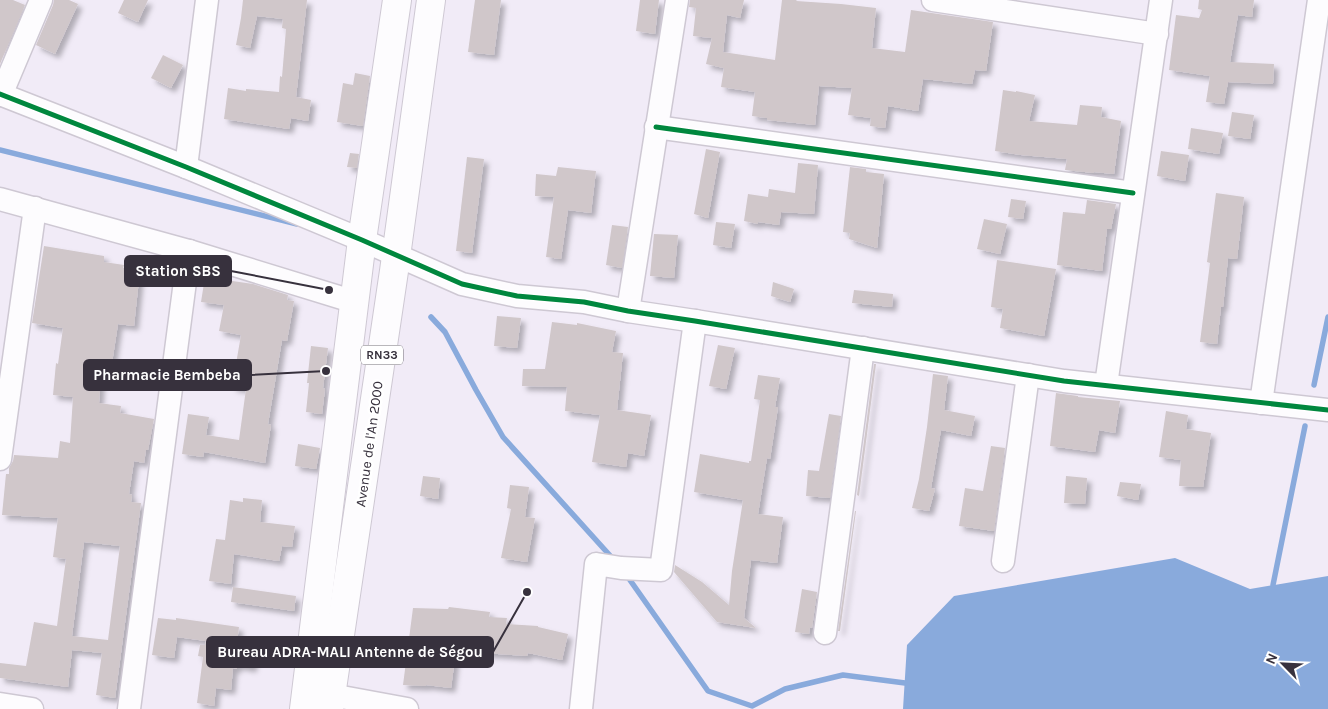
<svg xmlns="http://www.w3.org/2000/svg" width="1328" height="709" viewBox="0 0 1328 709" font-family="Karla,sans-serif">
  <defs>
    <filter id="shadow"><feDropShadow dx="4.5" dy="4.5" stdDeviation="2.5" flood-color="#0004"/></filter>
  </defs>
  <rect width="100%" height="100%" fill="#f1ebf7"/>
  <polygon fill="#89aadc" points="1175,558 1250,589 1328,576 1328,709 903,709 907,645 954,596"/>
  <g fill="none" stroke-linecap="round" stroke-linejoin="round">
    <g stroke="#89aadc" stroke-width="5.5">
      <polyline points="0,150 297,224"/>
      <polyline points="431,317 445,332 476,390 503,437 614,560"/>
      <polyline points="1314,385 1328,317"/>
      <polyline points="625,573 708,691 752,706 785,689 843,675 905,683"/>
      <polyline points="1273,585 1305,426"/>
    </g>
  </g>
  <g fill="#d0c7ca" fill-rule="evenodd" filter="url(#shadow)">
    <polygon points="0,0 13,0 25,5 0,64"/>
    <polygon points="54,0 69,0 78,4 55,54 36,45 53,5"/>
    <polygon points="124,0 148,0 138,22 118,13"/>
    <polygon points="243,0 307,0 296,97 311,100 308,121 291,118 289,129 224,119 228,88 246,91 246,89 279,92 280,76 282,77 286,29 282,28 283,19 257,16 250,48 236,45 241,18"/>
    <polygon points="475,0 501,0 494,55 468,52"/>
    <polygon points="640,0 659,0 655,34 636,31"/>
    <polygon points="690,0 744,0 740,18 727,15 723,52 775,60 782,0 797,0 796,1 841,4 876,8 872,48 905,52 911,10 993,22 986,71 975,70 972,84 923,79 918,111 888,106 885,128 870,126 871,118 848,115 852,88 819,86 815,125 767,120 767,118 752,116 755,92 721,87 724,68 706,64 712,38 693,36 696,8 689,7"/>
    <polygon points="1199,0 1254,0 1252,17 1238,15 1230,62 1274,64 1273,84 1228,82 1224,104 1206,102 1210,76 1169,70 1176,15 1199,18 1202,10 1198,9"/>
    <polygon points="163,55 183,65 171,88 151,78"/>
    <polygon points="355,73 370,76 363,126 337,122 343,83 353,85"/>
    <polygon points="1003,90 1016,92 1016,91 1035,95 1029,121 1077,125 1080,105 1102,107 1101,117 1121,121 1114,174 1094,172 1094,173 1065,170 1067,159 1021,155 995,151"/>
    <polygon points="1232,112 1254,115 1250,139 1228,136"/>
    <polygon points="1191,128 1223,133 1219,154 1188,149"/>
    <polygon points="706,149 720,152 708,218 694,214"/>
    <polygon points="1161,151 1189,155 1185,181 1157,176"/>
    <polygon points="350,153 359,154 357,168 347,167"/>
    <polygon points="467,157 484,159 472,253 456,251"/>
    <polygon points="798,163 818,165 814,214 781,212 779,225 758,222 758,224 744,221 748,194 768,197 769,189 795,193"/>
    <polygon points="558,167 596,171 591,213 568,210 561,259 546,257 554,197 535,196 536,174 556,176"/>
    <polygon points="850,167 866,169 866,172 884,174 877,248 849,239 850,233 843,232"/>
    <polygon points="1216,193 1244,197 1237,259 1228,258 1223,307 1221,307 1217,344 1200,342 1210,263 1207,262"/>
    <polygon points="1011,199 1026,201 1023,219 1008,217"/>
    <polygon points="1087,200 1116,204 1111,229 1107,229 1102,271 1057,265 1063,212 1085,214"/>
    <polygon points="984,219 1007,224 1000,254 977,249"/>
    <polygon points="716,222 735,224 731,248 713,245"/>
    <polygon points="612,225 628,227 622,268 606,265"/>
    <polygon points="654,234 678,235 674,278 650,276"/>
    <path d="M44,246L104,256V262L124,265L123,268L140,270L134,326L118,324L112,363L102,362L99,403L121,406L120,413L154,419L148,450H146L144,463L134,461L129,494L132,495L131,502L141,503L115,698L96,695L102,653L72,650L68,687L0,678V663L26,666L34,622L57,626L66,559L53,557L58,518L2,515L6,474H9V468L13,461L14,455L58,458L60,441L70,443L73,397L53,395L56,363L58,364L63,328L32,323ZM84,542L120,546L108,640L72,636Z"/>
    <polygon points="997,260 1056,269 1044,336 1000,328 1003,309 991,307"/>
    <polygon points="205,277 253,284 288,295 287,300 294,301 287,341 282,340 268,424 271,425 265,463 204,452 203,457 182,454 188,414 209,417 206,435 239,440 246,389 232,387 241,335 219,331 224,305 201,302"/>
    <polygon points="773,282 794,289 790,302 771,296"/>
    <polygon points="854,290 893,294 892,307 852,303"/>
    <polygon points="497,316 521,318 517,348 494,346"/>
    <polygon points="552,322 577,325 577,323 616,331 612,352 623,353 617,410 651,415 644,456 628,453 626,467 592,462 600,415 565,411 567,387 522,386 523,369 545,369"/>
    <polygon points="718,345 735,348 726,389 709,386"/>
    <polygon points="311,346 328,348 323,388 325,389 322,414 306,412 309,383 307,383"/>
    <polygon points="874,364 876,364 859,496 857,495"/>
    <polygon points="933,374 948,376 944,410 975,416 971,436 941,430 931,488 935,489 929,511 912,508 919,479 927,427"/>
    <polygon points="758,375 780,378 775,407 778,407 770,459 767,458 758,514 783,517 777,563 751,560 744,618 756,628 717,622 674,572 675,565 702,582 729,605 732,571 743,500 694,492 700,454 749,463 749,461 751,461 760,400 754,399"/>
    <polygon points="1056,393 1078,396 1078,397 1120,401 1115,433 1099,430 1095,452 1050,446"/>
    <polygon points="1166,411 1188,415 1186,429 1211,433 1203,487 1179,486 1181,460 1159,457"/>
    <polygon points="829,414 841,416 830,498 806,496 808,470 819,471"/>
    <polygon points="298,444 320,448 316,469 295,466"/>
    <polygon points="991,446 1005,448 994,531 959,526 965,488 983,491"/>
    <polygon points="423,476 440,478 438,499 420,496"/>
    <polygon points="1066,476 1087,478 1085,504 1064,503"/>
    <polygon points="1120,482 1141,484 1138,500 1117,496"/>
    <polygon points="510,485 529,487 525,517 535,518 527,562 501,558 511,509 507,508"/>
    <polygon points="243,498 262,500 260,522 295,526 292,547 282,546 279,561 234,554 231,584 209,581 216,539 225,540 230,500 243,502"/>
    <polygon points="855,511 856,511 840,631 838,631"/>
    <polygon points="233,587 296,596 294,611 231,602"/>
    <polygon points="802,589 817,592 812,628 810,627 809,634 795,632"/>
    <polygon points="449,607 490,612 489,617 507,618 506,624 538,626 538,627 568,634 562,660 528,653 527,656 456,651 451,688 426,685 426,686 403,685 413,608 448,609"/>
    <polygon points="158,618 176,620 176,618 239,627 236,650 255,655 252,668 237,665 237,669 233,668 231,690 216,688 214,706 197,703 203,657 198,656 200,645 205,645 206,641 177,637 174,658 152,655"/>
  </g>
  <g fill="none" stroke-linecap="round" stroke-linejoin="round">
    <g stroke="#cec8d3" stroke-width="25">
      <g id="minor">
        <polyline points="933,0 1157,34"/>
        <polyline points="0,94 186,167 362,240 462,284 517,296 584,302 628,311 695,321 1064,381 1328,410"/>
        <polyline points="1,95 41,0"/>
        <polyline points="656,127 1133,193"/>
        <polyline points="186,167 207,0"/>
        <polyline points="0,199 189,251 355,302"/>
        <polyline points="628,311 677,0"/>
        <polyline points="1106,385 1161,0"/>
        <polyline points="1261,403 1319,0"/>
        <polyline points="0,459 35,208"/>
        <polyline points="1003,561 1028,375"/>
        <polyline points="825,633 863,348"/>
        <polyline points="331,695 407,709"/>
        <polyline points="0,704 32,709"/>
        <polyline points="129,709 189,251"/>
        <polyline points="581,709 596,564 621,568 661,570 695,321"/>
      </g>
    </g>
    <g stroke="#cec8d3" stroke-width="30">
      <g id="major">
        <polyline points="304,709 362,240 397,0"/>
        <polyline points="329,709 394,271 431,0"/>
      </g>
    </g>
    <use href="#minor" stroke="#fdfcfe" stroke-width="22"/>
    <use href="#major" stroke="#fdfcfe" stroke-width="28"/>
    <g stroke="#fff" stroke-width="8">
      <g id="cycleway">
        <polyline points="0,94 186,167 362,240 462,284 517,296 584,302 628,311 695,321 1064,381 1328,410"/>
        <polyline points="656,127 1133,193"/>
      </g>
    </g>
    <use href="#cycleway" stroke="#00873e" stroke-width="5"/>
  </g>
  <g text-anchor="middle" stroke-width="5" stroke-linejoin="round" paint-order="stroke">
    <rect fill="#fff" stroke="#736f77" stroke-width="1" x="361" y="345.5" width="42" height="19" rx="4"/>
    <g font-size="12" font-weight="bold" fill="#37313d">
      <text x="382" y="359">RN33</text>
    </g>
    <g font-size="14" fill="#37313d" stroke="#fff">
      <text transform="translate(369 444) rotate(-82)" y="5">Avenue de l'An 2000</text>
    </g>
  </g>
  <path fill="none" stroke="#37313d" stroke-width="2" d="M329 290L231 271M326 371L251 375M527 592L493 652"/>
  <g fill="#37313d" stroke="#fff" stroke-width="2">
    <circle cx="329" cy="290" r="5"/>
    <circle cx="326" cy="371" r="5"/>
    <circle cx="527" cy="592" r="5"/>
  </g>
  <g fill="#37313d" stroke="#37313d" stroke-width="2">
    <rect x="125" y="256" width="106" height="30" rx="5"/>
    <rect x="84" y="360" width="167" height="30" rx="5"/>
    <rect x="207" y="637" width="286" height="30" rx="5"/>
  </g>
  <g font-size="15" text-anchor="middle" font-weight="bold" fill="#fff">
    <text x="178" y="276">Station SBS</text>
    <text x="167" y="380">Pharmacie Bembeba</text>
    <text x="350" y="657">Bureau ADRA-MALI Antenne de Ségou</text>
  </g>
  <g transform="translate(1283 664) rotate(294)" stroke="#ffffff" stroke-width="4" paint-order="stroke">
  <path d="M0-4L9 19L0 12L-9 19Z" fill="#37313d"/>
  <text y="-8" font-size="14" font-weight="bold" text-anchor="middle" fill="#37313d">N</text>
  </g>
</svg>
